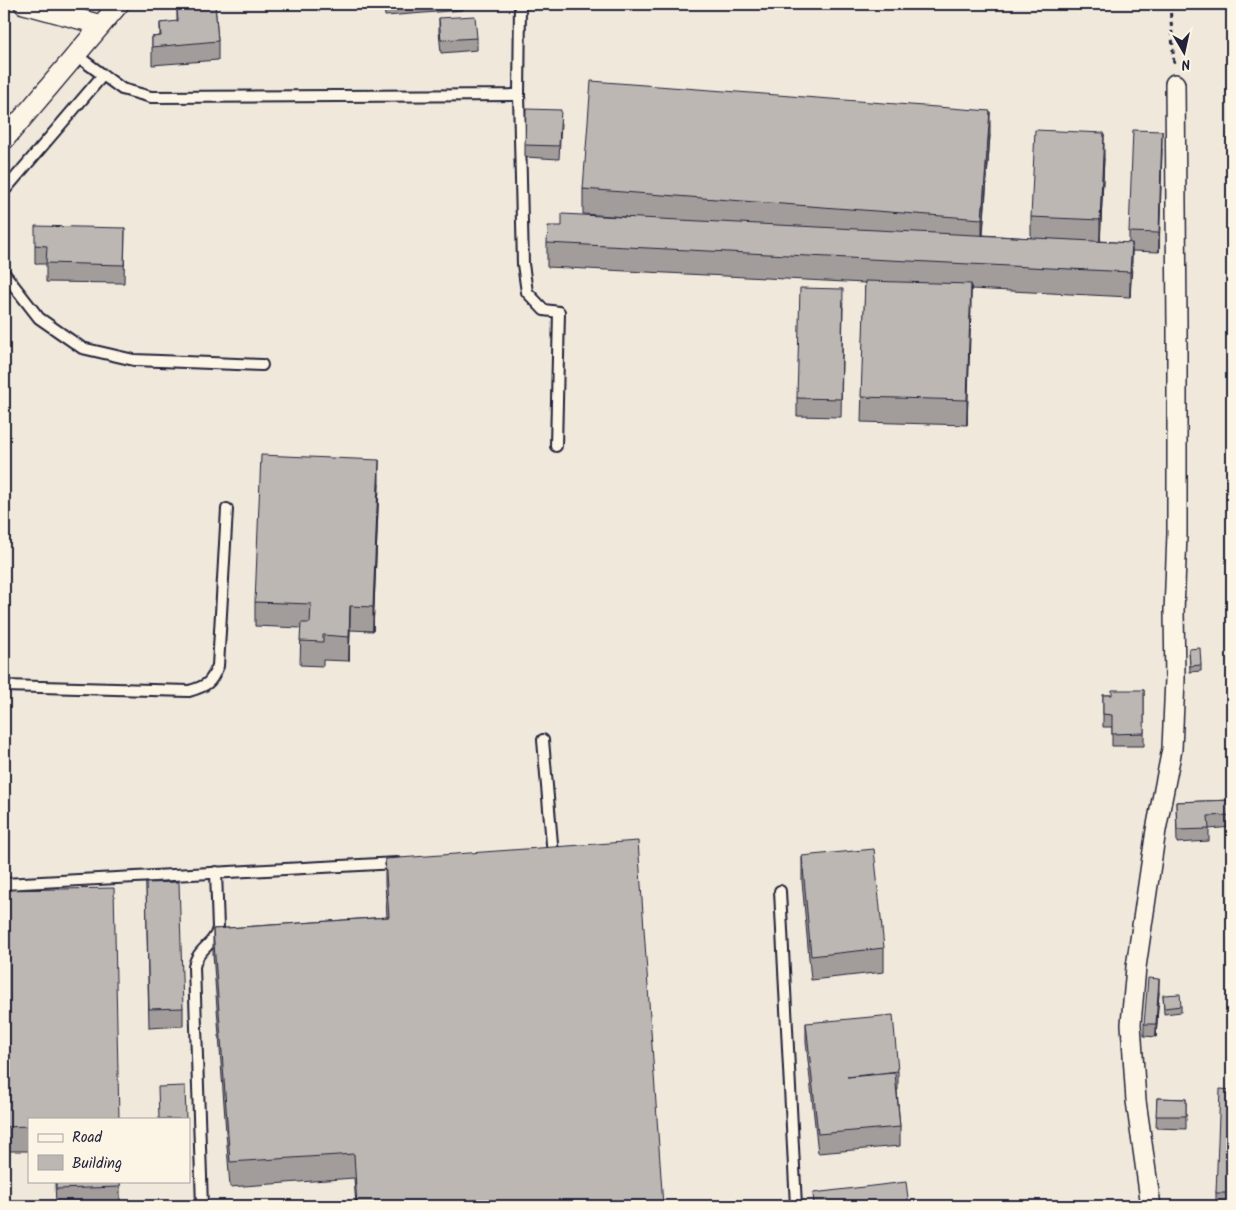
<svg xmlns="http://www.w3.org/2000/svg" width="1236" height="1210" viewBox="0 0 1236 1210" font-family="Kalam,sans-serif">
  <rect width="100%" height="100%" fill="#efe8db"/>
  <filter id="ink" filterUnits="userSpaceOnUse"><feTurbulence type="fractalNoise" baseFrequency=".02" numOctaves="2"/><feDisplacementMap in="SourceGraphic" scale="10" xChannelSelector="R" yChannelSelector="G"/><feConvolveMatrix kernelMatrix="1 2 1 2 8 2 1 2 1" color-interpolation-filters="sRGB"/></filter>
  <g filter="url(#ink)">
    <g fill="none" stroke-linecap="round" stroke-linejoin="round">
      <g stroke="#22223b" stroke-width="14">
        <g id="lane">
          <polyline points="76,55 122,89 151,97 519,95 520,4"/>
          <polyline points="519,95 523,264 527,292 544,310 559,312 556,446"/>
          <polyline points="4,191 103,75"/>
          <polyline points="4,273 39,318 82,348 134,360 262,365"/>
          <path d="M4,686L189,691C207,686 211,683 218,666L227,509"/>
          <polyline points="543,740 553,855"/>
          <polyline points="4,884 397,863"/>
          <polyline points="780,891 796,1206"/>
          <path d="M202,1206L194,967C197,948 214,946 218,928L216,872"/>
        </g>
      </g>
      <g stroke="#22223b" stroke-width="22">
        <g id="street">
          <polyline points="24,4 101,25"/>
          <polyline points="4,140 119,4"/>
          <polyline points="1151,1206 1136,1101 1131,1024 1136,967 1156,830 1172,749 1175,679 1174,612 1177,534 1177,326 1175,84"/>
        </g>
      </g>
      <polyline stroke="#22223b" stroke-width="3" stroke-dasharray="5 4" stroke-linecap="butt" points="1170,4 1174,66"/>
      <use href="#lane" stroke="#fcf5e5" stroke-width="10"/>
      <use href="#street" stroke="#fcf5e5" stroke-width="19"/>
    </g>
    <g fill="#a29d9a" stroke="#22223b">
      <polygon points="186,4 215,4 218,41 218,60 152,65 152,37 160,36 160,23 177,22 177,9 186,8"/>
      <polygon points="384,4 463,4 463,10 385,16"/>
      <polygon points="439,18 477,38 477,50 441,53 439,31"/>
      <polygon points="561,123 559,159 525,157 525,145"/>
      <polygon points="990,135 983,235 1031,238 1031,217 1104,158 1100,241 1129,243 1129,232 1162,149 1159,252 1132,251 1130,297 971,289 967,425 861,422 865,283 547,267 547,243 562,226 626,217 583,214 583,189"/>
      <polygon points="125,228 124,283 46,282 46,264 35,264 35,245"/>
      <polygon points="843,307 841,417 797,416 797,398"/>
      <polygon points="379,484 373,631 350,630 349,661 323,660 323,666 300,665 301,628 255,626 255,602"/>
      <polygon points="1189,649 1201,665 1201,671 1190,672"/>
      <polygon points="1144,690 1144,746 1112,746 1112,727 1103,727 1103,695 1112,695"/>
      <polygon points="1232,800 1232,827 1209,829 1209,841 1177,843 1176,802"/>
      <polygon points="802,856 884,948 884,972 811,980 802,881"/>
      <polygon points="385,859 663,1206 356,1206 354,1178 230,1187 213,953 213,929 387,917 385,883"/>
      <polygon points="146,883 183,1008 183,1026 149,1028"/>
      <polygon points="4,890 29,1119 29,1151 4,1151"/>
      <polygon points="1159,992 1156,1037 1144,1036 1144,1024"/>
      <polygon points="1163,995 1181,1006 1181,1012 1164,1014"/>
      <polygon points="806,1023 898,1071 898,1090 897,1090 900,1127 900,1146 818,1153 806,1042"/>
      <polygon points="1232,1090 1232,1206 1216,1206 1216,1193"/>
      <polygon points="1157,1098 1186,1099 1186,1129 1156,1128"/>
      <polygon points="55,1181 120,1181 120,1206 56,1206"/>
    </g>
    <g fill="#84807d" stroke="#22223b">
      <polygon points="990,111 990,135 982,244 982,219"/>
      <polygon points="1162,131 1162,149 1159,252 1159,233"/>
      <polygon points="1104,133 1104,158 1100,245 1100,220"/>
      <polygon points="1132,243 1132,267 1130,297 1130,272"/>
      <polygon points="971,284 971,309 967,425 967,400"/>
      <polygon points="379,460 379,484 373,631 373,607"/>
      <polygon points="350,606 350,630 349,661 349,637"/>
      <polygon points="1159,979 1159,992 1156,1037 1156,1024"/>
    </g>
    <g fill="#bcb7b3" stroke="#22223b">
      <polygon points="187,4 215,4 218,41 152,47 152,37 161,36 160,23 178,21 177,9 188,8"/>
      <polygon points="475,16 477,38 441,40 439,18"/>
      <polygon points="591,81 990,111 982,219 583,189"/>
      <polygon points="526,109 561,110 559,146 525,145"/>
      <polygon points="1035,130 1104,133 1100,220 1031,217"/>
      <polygon points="1133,130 1162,131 1159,233 1129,232"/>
      <polygon points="562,214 1132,243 1130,272 547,243 548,226 562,226"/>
      <polygon points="35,226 125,228 124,265 46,263 47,246 35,245"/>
      <polygon points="865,281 971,284 967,400 861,397"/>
      <polygon points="800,288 843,289 841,399 797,398"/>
      <polygon points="261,455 379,460 373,607 350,606 349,637 323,635 323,642 300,641 301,623 310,623 311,604 255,602"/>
      <polygon points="1200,648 1201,665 1190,666 1189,649"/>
      <polygon points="1112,690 1144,690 1144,733 1112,734 1112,715 1103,714 1103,695 1112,695"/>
      <polygon points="1232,800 1232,815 1208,816 1209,829 1177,830 1176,802"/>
      <polygon points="638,841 663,1206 357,1206 354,1154 230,1162 213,929 389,917 385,859"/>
      <polygon points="874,849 884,948 811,956 802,856"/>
      <polygon points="179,882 183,1008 149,1009 146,883"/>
      <polygon points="114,888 119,1119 29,1119 29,1126 4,1127 4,890"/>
      <polygon points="1148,978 1159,979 1156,1024 1144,1024"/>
      <polygon points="1180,994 1181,1006 1164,1008 1163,995"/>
      <polygon points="893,1015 898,1071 847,1077 895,1073 900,1127 818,1134 806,1023"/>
      <polygon points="185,1086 186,1119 159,1119 158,1087"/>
      <polygon points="1220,1089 1232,1090 1232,1193 1216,1193"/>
      <polygon points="1157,1098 1186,1099 1186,1116 1156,1116"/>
      <polygon points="56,1181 120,1181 120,1187 56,1189"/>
      <polygon points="906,1182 909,1206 814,1206 813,1193"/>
    </g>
  </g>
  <rect width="1236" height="1210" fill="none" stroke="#fcf5e5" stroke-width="20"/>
  <rect x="10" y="10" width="1216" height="1190" fill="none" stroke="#22223b" stroke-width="2" filter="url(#ink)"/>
  <rect x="28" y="1118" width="162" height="65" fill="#fcf5e5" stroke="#a5a1a1"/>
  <rect x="38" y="1134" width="25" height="8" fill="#fcf5e5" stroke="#a5a1a1"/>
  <text x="72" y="1142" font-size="15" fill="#22223b">Road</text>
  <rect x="38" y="1155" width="25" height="15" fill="#bcb7b3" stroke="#a5a1a1"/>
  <text x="72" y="1168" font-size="15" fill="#22223b">Building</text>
  <g transform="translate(1184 52) rotate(171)" stroke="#fcf5e5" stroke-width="4" paint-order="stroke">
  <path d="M0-4L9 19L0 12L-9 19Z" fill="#22223b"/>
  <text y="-8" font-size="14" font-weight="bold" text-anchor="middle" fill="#22223b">N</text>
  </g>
</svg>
